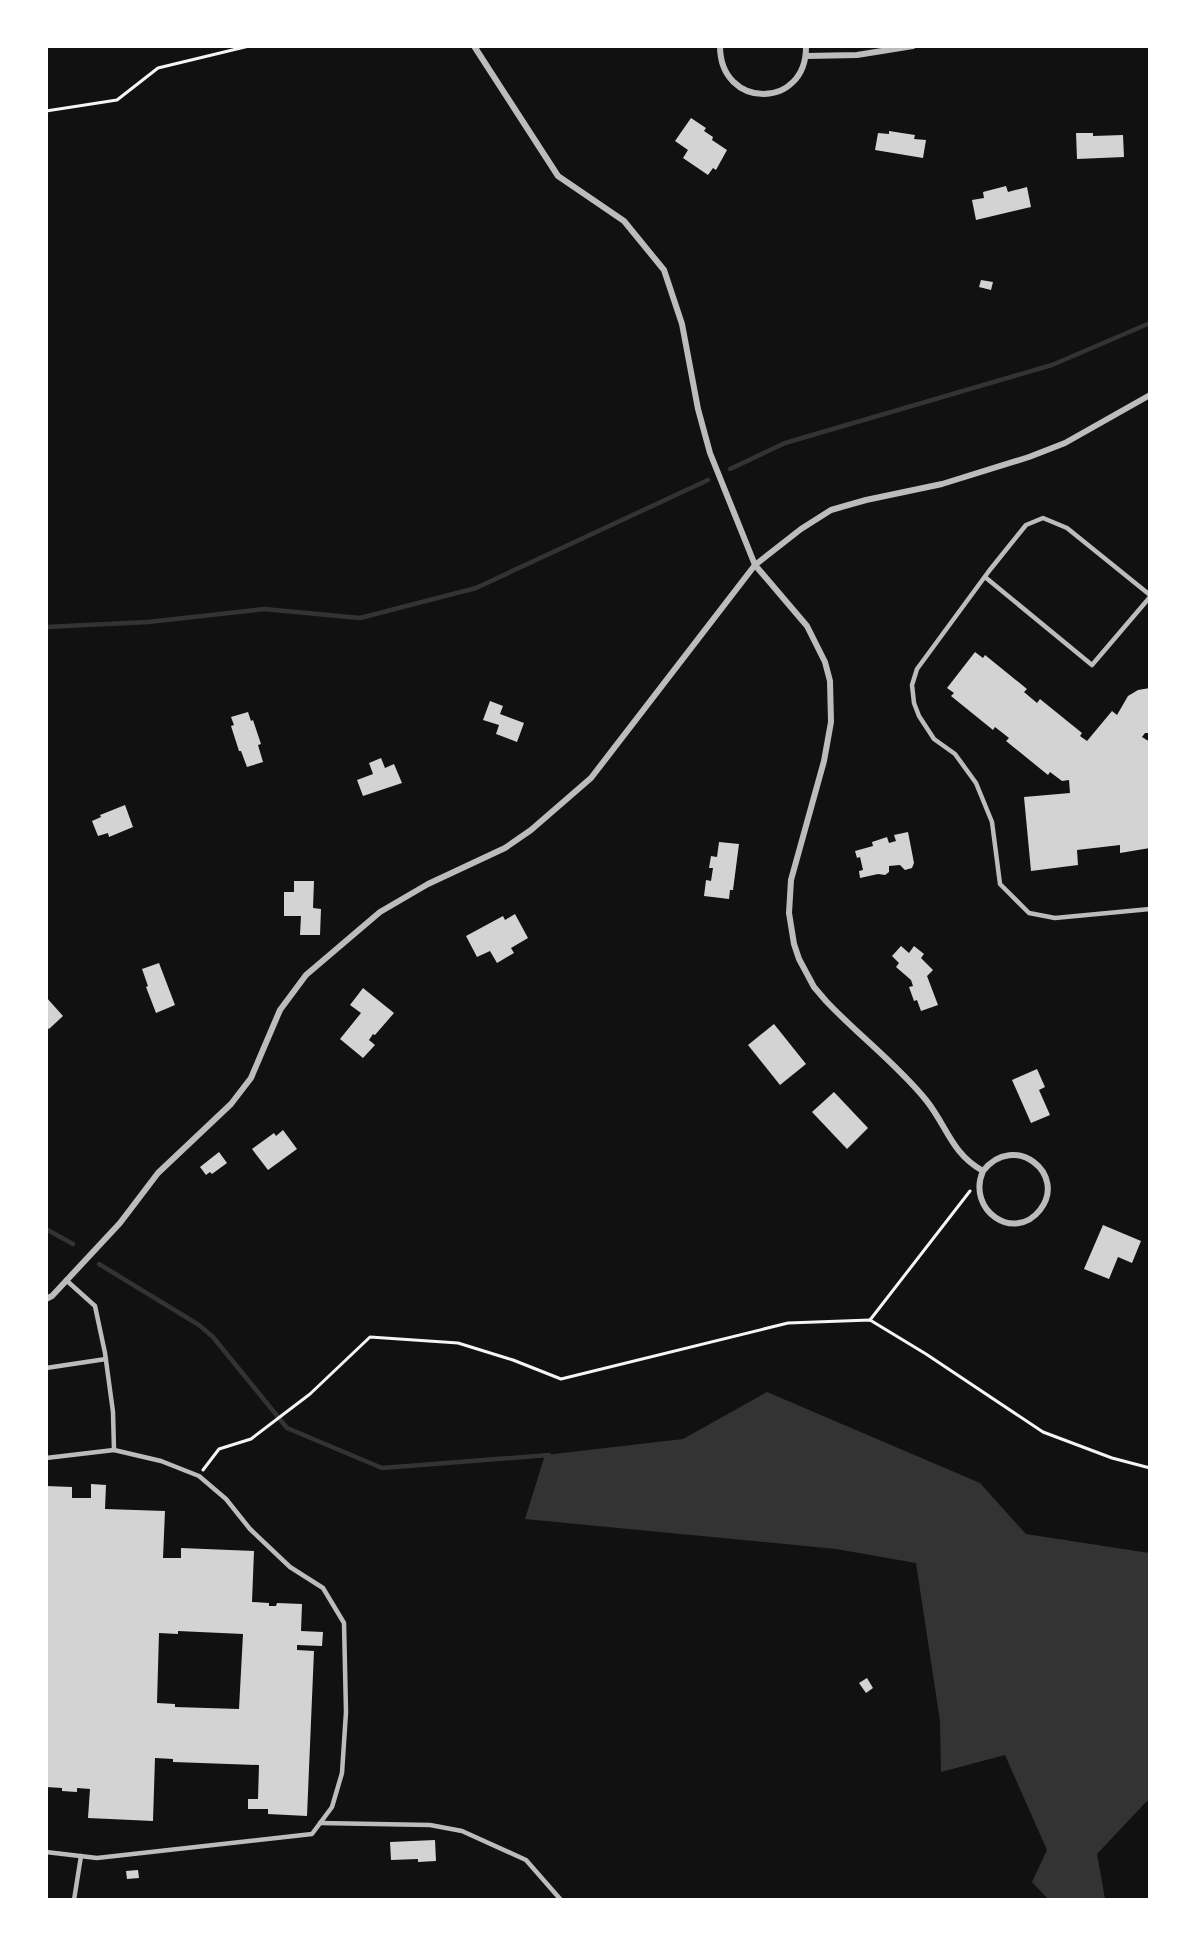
<svg xmlns="http://www.w3.org/2000/svg" width="1196" height="1946" viewBox="0 0 1196 1946" font-family="Manrope,sans-serif">
  <rect width="100%" height="100%" fill="#111"/>
  <polygon fill="#333" points="767,1392 980,1483 1026,1534 1149,1553 1149,1801 1146,1802 1097,1854 1105,1899 1048,1899 1032,1882 1047,1850 1005,1755 941,1772 940,1721 916,1563 836,1549 525,1519 545,1455 683,1439"/>
  <g fill="none" stroke-linecap="round" stroke-linejoin="round">
    <g stroke="#333" stroke-width="4.5">
      <polyline points="730,469 785,443 1052,365 1150,323"/>
      <polyline points="46,627 148,622 264,609 360,618 476,588 708,480"/>
      <polyline points="46,1229 73,1244"/>
      <polyline points="99,1264 199,1325 213,1337 287,1428 382,1468 549,1455"/>
    </g>
  </g>
  <g fill="#d3d3d3" fill-rule="evenodd">
    <polygon points="691,118 706,128 704,131 713,137 712,140 727,150 716,170 713,168 708,175 683,158 688,150 675,141"/>
    <polygon points="889,131 915,135 914,139 926,140 923,158 875,150 878,133 889,134"/>
    <polygon points="1076,133 1093,133 1093,136 1123,135 1124,157 1077,159"/>
    <polygon points="1006,186 1008,192 1027,187 1031,207 976,220 972,200 984,198 983,192"/>
    <polygon points="981,280 993,282 991,290 979,287"/>
    <polygon points="975,652 983,658 985,655 1027,689 1024,692 1037,703 1040,699 1082,733 1080,736 1087,741 1112,711 1117,715 1128,696 1138,690 1150,688 1150,733 1145,733 1142,737 1150,742 1150,848 1120,853 1120,845 1077,850 1078,865 1031,871 1024,797 1070,793 1069,780 1062,781 1050,772 1048,775 1006,741 1009,738 995,727 993,730 951,696 954,693 947,688"/>
    <polygon points="490,701 503,706 500,714 524,723 517,742 496,734 499,725 483,720"/>
    <polygon points="248,712 251,721 253,720 261,744 258,745 263,762 247,767 241,751 239,751 231,726 234,725 231,717"/>
    <polygon points="381,758 385,768 394,764 402,783 363,796 357,780 373,774 369,763"/>
    <polygon points="125,805 133,827 109,837 108,833 98,836 92,821 101,817 100,815"/>
    <polygon points="908,832 914,863 912,868 905,870 900,865 889,866 889,872 885,875 878,874 860,878 859,871 863,870 860,857 857,858 855,851 873,846 872,842 887,837 889,843 896,841 894,835"/>
    <polygon points="719,842 739,844 733,890 730,890 729,899 704,896 706,880 711,881 713,868 709,868 711,856 717,857"/>
    <polygon points="294,881 314,881 313,908 321,909 320,935 300,935 301,916 284,916 284,892 294,892"/>
    <polygon points="515,914 528,938 511,948 514,953 497,963 490,951 477,957 466,936 503,916 505,920"/>
    <polygon points="901,946 909,953 914,946 924,954 921,958 933,970 927,976 938,1005 921,1011 917,1000 914,1001 909,987 913,986 911,980 896,967 899,963 892,956"/>
    <polygon points="159,963 175,1005 156,1013 146,987 148,986 142,969"/>
    <polygon points="363,988 394,1013 375,1035 373,1034 369,1040 375,1045 363,1058 340,1039 361,1013 350,1005"/>
    <polygon points="46,997 63,1016 49,1029 46,1027"/>
    <polygon points="774,1024 806,1064 780,1085 748,1045"/>
    <polygon points="1037,1069 1045,1087 1039,1090 1050,1115 1031,1123 1012,1080"/>
    <polygon points="834,1092 868,1128 847,1149 812,1112"/>
    <polygon points="283,1130 297,1149 268,1170 252,1149 274,1133 276,1136"/>
    <polygon points="219,1152 227,1163 212,1174 210,1172 206,1175 200,1167"/>
    <polygon points="1103,1225 1141,1241 1132,1263 1118,1257 1109,1279 1084,1269"/>
    <path d="M91,1484L106,1485L105,1509L165,1511L163,1558H181V1548L254,1551L252,1602L269,1603V1606H276L277,1603L302,1604L301,1631L323,1632L322,1646L297,1645V1650L314,1651L307,1816L268,1814V1809H248V1799H258L259,1765L173,1762V1759L155,1758L153,1821L88,1818L90,1789L77,1788V1792L62,1791V1788L46,1787V1486L72,1487V1498H91ZM178,1631L243,1634L239,1709L175,1707V1704L157,1703L159,1633L178,1634Z"/>
    <polygon points="867,1678 873,1688 866,1693 859,1683"/>
    <polygon points="435,1840 436,1861 418,1862 418,1859 391,1860 390,1842"/>
    <polygon points="138,1870 139,1878 127,1879 126,1871"/>
  </g>
  <g fill="none" stroke-linecap="round" stroke-linejoin="round">
    <g stroke="#f5f5f5" stroke-width="3">
      <polyline points="46,111 117,100 158,68 249,46"/>
      <polyline points="870,1320 970,1191"/>
      <polyline points="203,1470 219,1449 251,1439 310,1394 370,1337 458,1343 513,1360 561,1379 788,1323 870,1320 926,1354 1043,1432 1112,1458 1150,1468"/>
    </g>
    <g stroke="#bcbcbc" stroke-width="4.5">
      <polyline points="985,577 1092,665 1150,597"/>
      <polyline points="1150,595 1067,528 1043,518 1026,525 989,571 917,669 912,685 914,703 919,716 934,739 955,754 976,783 992,822 1000,884 1029,913 1055,918 1150,909"/>
      <polyline points="46,1368 106,1359"/>
      <polyline points="46,1458 114,1450"/>
      <polyline points="320,1823 430,1825 462,1831 526,1860 561,1900"/>
      <polyline points="46,1852 97,1858 312,1834 332,1807 342,1773 346,1712 344,1623 323,1588 290,1567 250,1529 226,1499 199,1476 161,1461 114,1450 113,1412 105,1353 95,1306 66,1280"/>
      <polyline points="74,1900 81,1856"/>
    </g>
    <g stroke="#bcbcbc" stroke-width="6">
      <path d="M474,46L558,176L624,221L664,270L682,324L698,409L710,453L755,565L807,626L825,662L830,681L831,722L824,761L791,880L789,913L794,944L799,959L814,987L826,1001C858,1035 897,1064 926,1100C947,1126 951,1153 983,1171C966,1210 1014,1243 1040,1210C1068,1174 1014,1131 983,1171"/>
      <path d="M720,46C720,110 807,110 806,46"/>
      <polyline points="806,56 857,55 913,46"/>
      <polyline points="46,1299 52,1296 120,1223 158,1173 231,1104 251,1078 280,1010 306,975 380,912 428,884 505,848 531,830 591,778 755,565 801,529 831,510 866,500 942,484 1029,457 1065,443 1150,395"/>
    </g>
  </g>
  <rect width="1196" height="1946" fill="none" stroke="#ffffff" stroke-width="96"/>
</svg>
